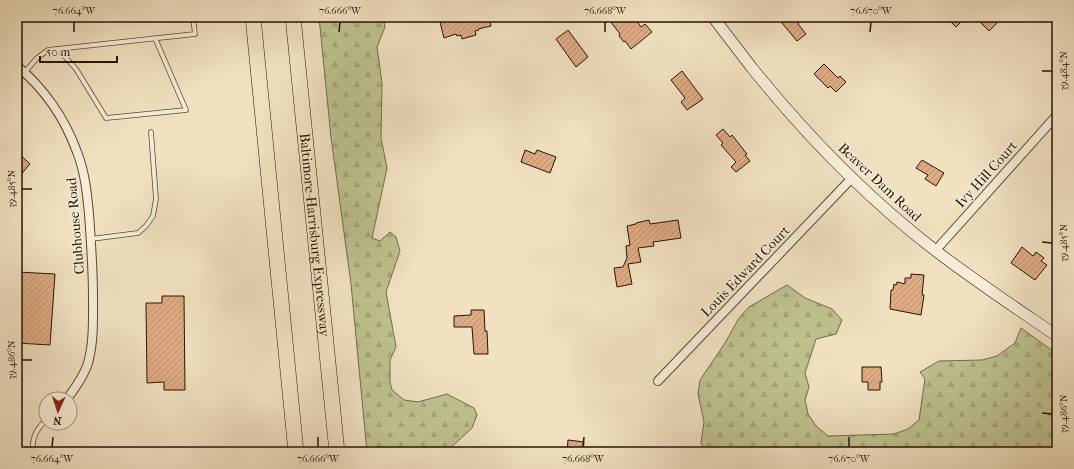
<svg xmlns="http://www.w3.org/2000/svg" width="1074" height="469" viewBox="0 0 1074 469" font-family="'IM FELL French Canon',serif">
  <defs>
    <pattern id="forest-firs" width="22" height="20" patternUnits="userSpaceOnUse"><rect width="22" height="20" fill="#bec290"/><path d="M5 1l3.5 6h-7zM16 11l3.5 6h-7z" fill="#a3a67b"/></pattern>
    <pattern id="building-hatch" width="6" height="6" patternUnits="userSpaceOnUse"><rect width="6" height="6" fill="#dfab84"/><path d="M-1 1l2-2M0 6l6-6M5 7l2-2" fill="none" stroke="#bf9270"/></pattern>
  </defs>
  <rect width="100%" height="100%" fill="#f1e1c1"/>
  <filter id="stains"><feTurbulence type="fractalNoise" baseFrequency=".005" numOctaves="4"/><feColorMatrix values="0 0 0 0 .2 0 0 0 0 .09 0 0 0 0 .02 0 0 0 .5 -.17"/></filter>
  <radialGradient id="worn" r=".72"><stop offset=".6" stop-color="#630" stop-opacity="0"/><stop offset="1" stop-color="#630" stop-opacity=".3"/></radialGradient>
  <g fill="url(#forest-firs)" stroke="#716c4a">
    <polygon points="319,17 383,17 385,27 377,47 382,83 381,138 387,168 372,238 380,241 390,232 396,237 400,251 386,292 396,347 390,360 390,382 392,390 404,400 418,402 447,394 474,408 477,415 472,428 446,452 367,452 351,284 331,137"/>
    <polygon points="787,285 805,298 832,309 842,320 836,334 816,339 805,373 809,387 805,400 808,414 816,426 828,436 894,434 908,429 919,420 925,379 920,372 939,361 982,360 997,356 1015,343 1021,328 1057,354 1057,452 706,452 701,443 704,422 698,394 700,380 725,343 739,318 749,307"/>
  </g>
  <g fill="url(#building-hatch)" stroke="#241505">
    <polygon points="458,17 489,17 491,26 478,29 479,30 475,31 476,35 462,39 461,35 457,36 456,34 444,38 440,22"/>
    <polygon points="607,17 623,17 627,22 634,17 641,27 645,24 652,32 631,49 625,41 624,42 619,36 620,34"/>
    <polygon points="777,17 794,17 799,23 798,24 806,34 797,41"/>
    <polygon points="946,17 966,17 956,27"/>
    <polygon points="975,17 992,17 997,23 989,31"/>
    <polygon points="568,30 588,57 576,67 556,39"/>
    <polygon points="824,64 838,78 840,76 846,82 836,92 830,86 828,88 814,74"/>
    <polygon points="682,71 703,99 687,110 681,102 685,98 671,80"/>
    <polygon points="723,129 730,137 732,135 747,154 745,155 750,161 736,172 731,167 736,162 721,145 723,143 716,135"/>
    <polygon points="525,150 535,154 537,150 556,157 550,173 521,162"/>
    <polygon points="17,152 30,164 17,179"/>
    <polygon points="922,160 944,173 936,186 925,179 928,175 916,168"/>
    <polygon points="649,220 650,224 678,220 681,238 653,242 654,246 638,248 641,262 628,264 632,284 617,287 614,268 623,267 627,258 626,246 630,245 627,226 636,224 636,223"/>
    <polygon points="1022,247 1033,256 1036,252 1044,258 1041,261 1047,265 1035,280 1011,263"/>
    <polygon points="17,272 55,274 50,345 17,343"/>
    <polygon points="911,274 924,275 922,295 924,295 921,315 890,309 891,290 893,290 894,284 896,285 897,282 905,284 905,278 911,278"/>
    <polygon points="162,296 184,296 185,390 164,390 164,382 147,383 146,303 162,303"/>
    <polygon points="471,310 484,310 485,331 487,331 488,354 474,354 472,327 454,327 454,316 471,315"/>
    <polygon points="862,367 881,367 882,382 880,382 880,390 868,390 868,382 862,382"/>
    <polygon points="568,440 584,442 583,452 567,452"/>
  </g>
  <g fill="none" stroke-linecap="round" stroke-linejoin="round">
    <g stroke="#574834" stroke-width="5.5">
      <g id="lane">
        <polyline points="58,49 76,69 106,118 186,110 155,38"/>
        <polyline points="25,72 37,58 48,50 195,34 193,17"/>
        <polyline points="91,239 138,233 146,226 153,216 156,199 151,132"/>
        <path d="M32,452C33,437 35,431 46,420"/>
      </g>
    </g>
    <g stroke="#574834" stroke-width="10">
      <g id="street">
        <path d="M17,66C44,88 65,119 77,152C85,172 87,193 89,214C91,242 93,269 93,296C93,317 94,342 88,363C84,376 75,388 67,399"/>
        <polyline points="935,251 1057,115"/>
        <polyline points="658,381 852,178"/>
      </g>
    </g>
    <g stroke="#241505" stroke-width="12">
      <path id="secondary" d="M713,17C726,34 739,51 752,68C806,135 867,198 936,251C975,281 1016,308 1057,336"/>
    </g>
    <g stroke="#241505" stroke-width="16">
      <g id="highway">
        <polyline points="253,17 296,452"/>
        <path id="s1" d="M293,17L337,452"/>
      </g>
    </g>
    <use href="#lane" stroke="#f6ecd7" stroke-width="4"/>
    <use href="#street" stroke="#f6ecd7" stroke-width="8"/>
    <use href="#secondary" stroke="#f6ecd7" stroke-width="11"/>
    <use href="#highway" stroke="#f1e1c1" stroke-width="15"/>
  </g>
  <path fill="none" stroke="#241505" stroke-width="1.5" d="M74,32V22M339,32L340,22M605,32V22M870,32L871,22M1042,71H1052M22,189H32M1042,242L1052,243M22,360H32M1042,413L1052,414M52,447L53,437M318,447V437M583,447L584,437M849,447V437"/>
  <g text-anchor="middle" stroke-width="3" stroke-linejoin="round" paint-order="stroke">
    <g font-size="14" fill="#241505" stroke="#f6ecd7">
      <text transform="translate(986 174) rotate(-48)" y="5">Ivy Hill Court</text>
      <text transform="translate(880 182) rotate(43)" y="5">Beaver Dam Road</text>
      <text transform="translate(75 226) rotate(-95)" y="5">Clubhouse Road</text>
      <text dy="5" stroke="none"><textPath href="#s1" startOffset="219">Baltimore-Harrisburg Expressway</textPath></text>
      <text transform="translate(745 271) rotate(-46)" y="5">Louis Edward Court</text>
    </g>
  </g>
  <rect width="1074" height="469" fill="none" stroke="#f1e1c1" stroke-width="44"/>
  <g transform="translate(58 411) rotate(183)"><circle r="19" fill="#f6ecd7" stroke="#a29683"/>
  <path d="M0-3L7 15L0 10L-7 15Z" fill="#8f2418"/>
  <text y="-6" font-size="11" font-weight="bold" text-anchor="middle" fill="#241505">N</text>
  </g>
  <path d="M40 56v6h77v-6" fill="none" stroke="#241505" stroke-width="2"/>
  <text x="46" y="56" font-size="12" fill="#241505" stroke="#f6ecd7" stroke-width="3" paint-order="stroke">50 m</text>
  <rect x="22" y="22" width="1030" height="425" fill="none" stroke="#241505" stroke-width="1.5"/>
  <g font-size="10" text-anchor="middle" fill="#241505">
    <text x="74" y="14">76.664°W</text>
    <text x="340" y="14">76.666°W</text>
    <text x="605" y="14">76.668°W</text>
    <text x="871" y="14">76.670°W</text>
    <text transform="translate(1063 71) rotate(-90)" y="4">39.484°N</text>
    <text transform="translate(11 189) rotate(-90)" y="4">39.485°N</text>
    <text transform="translate(1063 243) rotate(-90)" y="4">39.485°N</text>
    <text transform="translate(11 360) rotate(-90)" y="4">39.486°N</text>
    <text transform="translate(1063 414) rotate(-90)" y="4">39.486°N</text>
    <text x="52" y="462">76.664°W</text>
    <text x="318" y="462">76.666°W</text>
    <text x="583" y="462">76.668°W</text>
    <text x="849" y="462">76.670°W</text>
  </g>
  <rect width="100%" height="100%" filter="url(#stains)"/>
  <rect width="100%" height="100%" fill="url(#worn)"/>
</svg>
